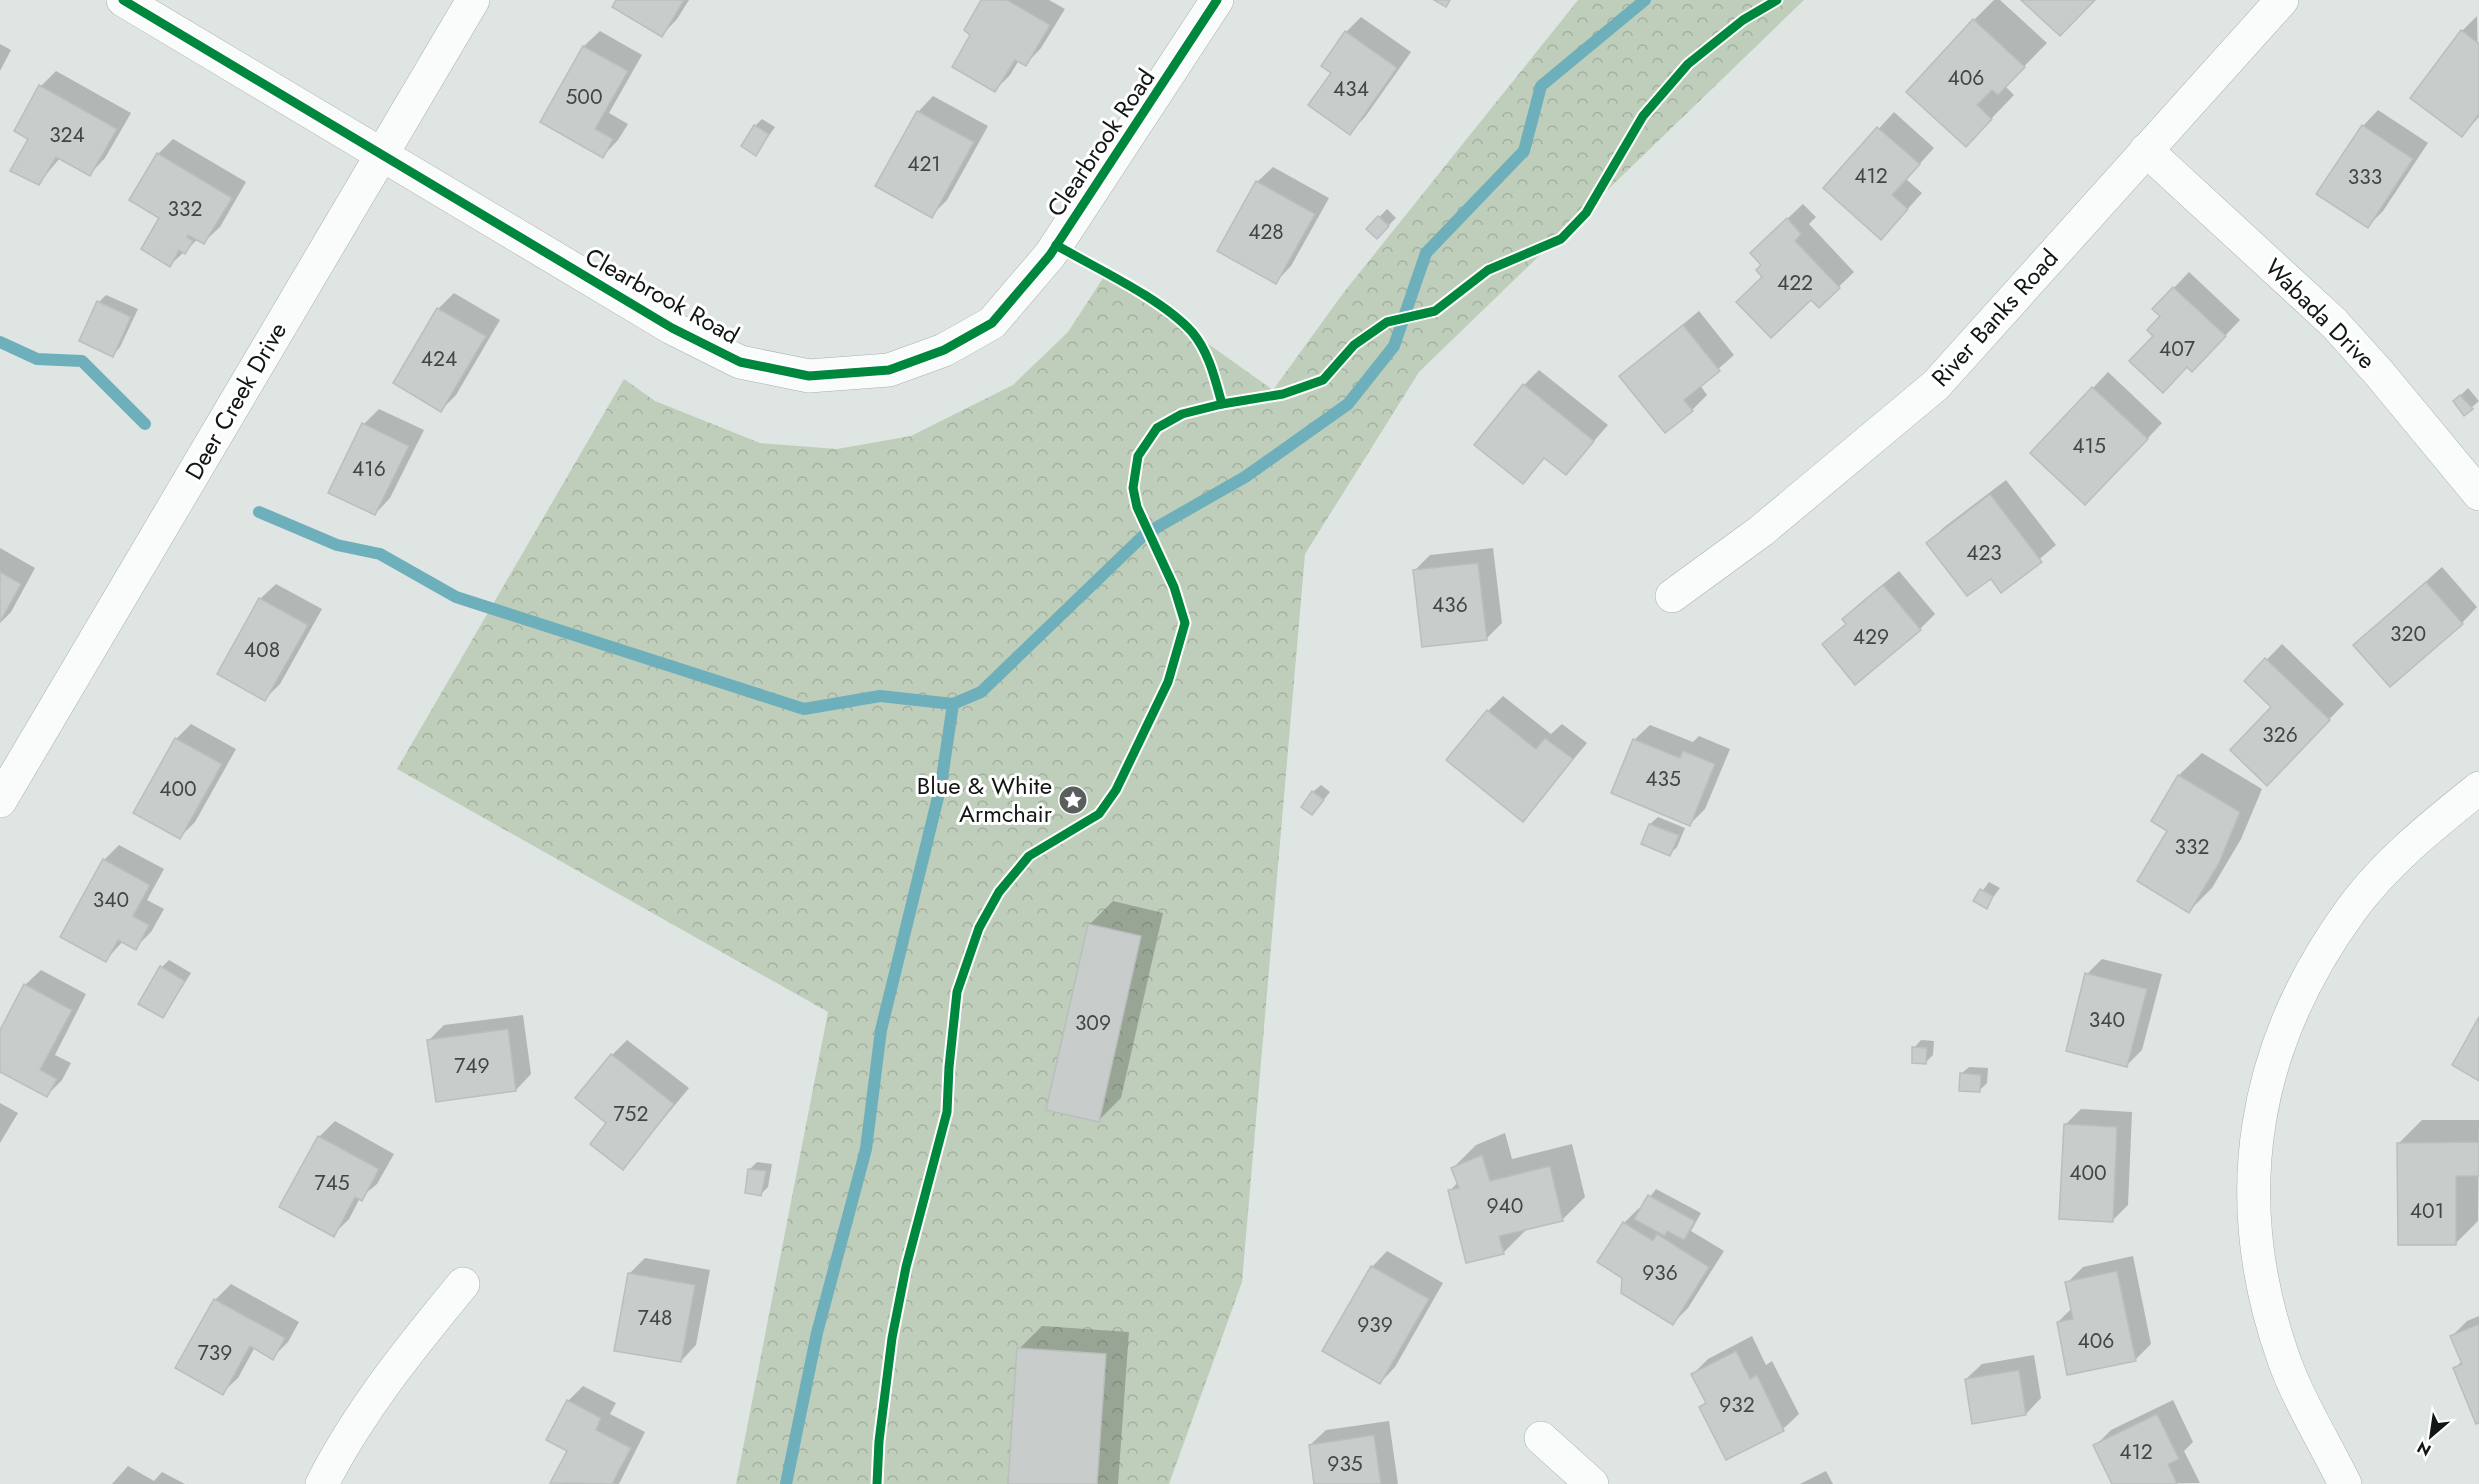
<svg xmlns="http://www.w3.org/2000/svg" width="2479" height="1484" viewBox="0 0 2479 1484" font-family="Jost,sans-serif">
  <defs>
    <pattern id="forest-crowns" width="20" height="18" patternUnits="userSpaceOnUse" patternTransform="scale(1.5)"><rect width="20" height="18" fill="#bfceba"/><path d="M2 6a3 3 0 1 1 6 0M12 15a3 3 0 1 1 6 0" fill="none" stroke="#a3b09f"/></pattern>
  </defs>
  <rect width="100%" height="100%" fill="#dfe5e3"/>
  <polygon fill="url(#forest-crowns)" points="1578,0 1804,0 1419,372 1305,554 1242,1282 1169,1484 736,1484 828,1012 397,769 624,379 655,401 760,443 837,449 911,436 1013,385 1068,332 1107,272 1273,390 1344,292"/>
  <g fill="#0003">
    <polygon points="618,0 689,0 677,19 662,35"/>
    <polygon points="983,0 1049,0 1065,9 1041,48 1026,64 1019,60 1010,75 995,90 972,34"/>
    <polygon points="1994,0 2000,0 2047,43 2005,86 2014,95 1966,145 1974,20"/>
    <polygon points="2477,16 2479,117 2462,135 2462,31"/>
    <polygon points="1361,17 1411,52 1365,117 1350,133 1346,32"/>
    <polygon points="600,31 642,55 609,113 628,124 618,140 603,156 542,121 584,46"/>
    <polygon points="0,44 11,50 0,71"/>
    <polygon points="56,71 131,113 105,158 90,174 60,158 39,183 30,139 41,86"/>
    <polygon points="933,96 988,126 947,200 931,216 918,112"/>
    <polygon points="2378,110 2428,143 2383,211 2368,226 2318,194 2363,126"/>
    <polygon points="1894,112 1934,148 1906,179 1922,193 1896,222 1825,188"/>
    <polygon points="762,119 775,127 756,154 755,126"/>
    <polygon points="173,139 246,182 220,227 204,242 198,239 170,265 161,217 158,154"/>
    <polygon points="1273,167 1329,198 1291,266 1276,282 1257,182"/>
    <polygon points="1803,204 1816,217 1809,224 1854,272 1819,306 1811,298 1764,277 1767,238"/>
    <polygon points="1387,209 1396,218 1377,237 1368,229"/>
    <polygon points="2189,272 2240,320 2207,355 2155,336 2162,316 2154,309"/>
    <polygon points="454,293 500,320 456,395 441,410 395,382 438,309"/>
    <polygon points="106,295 138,309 120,347 113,355 99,302"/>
    <polygon points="1699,311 1734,355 1700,385 1707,395 1692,410 1621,376"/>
    <polygon points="1539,370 1608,425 1566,473 1546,457 1523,482 1524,385"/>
    <polygon points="2108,372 2162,423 2101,488 2032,453"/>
    <polygon points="2468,388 2479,401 2471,408 2455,401"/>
    <polygon points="379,409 424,430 390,498 375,514 364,424"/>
    <polygon points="2006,480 2056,545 2002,591 1991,576 1928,544 1943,528"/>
    <polygon points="0,548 35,568 11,612 0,623"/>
    <polygon points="1493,548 1502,623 1487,638 1414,571 1430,555"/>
    <polygon points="2442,567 2477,607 2462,623 2355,645"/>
    <polygon points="1899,571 1935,614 1920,629 1824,644 1847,623 1844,619 1859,604"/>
    <polygon points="276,584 322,609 280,684 265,699 260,599"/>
    <polygon points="2282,644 2344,704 2282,768 2273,707 2246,681"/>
    <polygon points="1503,696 1551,734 1562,724 1587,743 1523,820 1488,711"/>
    <polygon points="191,724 236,749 195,822 180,837 176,739"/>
    <polygon points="1650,725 1693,742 1699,736 1730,749 1705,809 1690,824 1634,740"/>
    <polygon points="2202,753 2262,789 2241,839 2212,888 2189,911 2169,831 2153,820 2179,775"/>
    <polygon points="1321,785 1330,792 1312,814 1313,792"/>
    <polygon points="1658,817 1685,828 1677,847 1670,854 1643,843 1650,824"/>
    <polygon points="119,845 164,869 147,900 164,909 151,932 135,948 123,941 105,961 104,860"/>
    <polygon points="1989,882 2000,888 1986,907 1975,901"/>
    <polygon points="1113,901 1163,913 1121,1098 1098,1121 1048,1109 1090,924"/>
    <polygon points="2102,959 2162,974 2142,1050 2127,1065 2087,974"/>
    <polygon points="169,960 191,973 163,1017 162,967"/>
    <polygon points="41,970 86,994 55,1055 71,1063 62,1080 47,1095 0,1070 0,1033 25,985"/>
    <polygon points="523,1015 531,1074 516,1090 428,1041 444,1025"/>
    <polygon points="627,1040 689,1088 623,1168 608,1123 612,1055"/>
    <polygon points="1921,1040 1934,1041 1933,1055 1926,1062 1914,1048"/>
    <polygon points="1969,1067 1988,1068 1987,1083 1979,1091 1961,1074"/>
    <polygon points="0,1103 18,1113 0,1143"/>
    <polygon points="2081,1109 2132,1112 2128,1205 2113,1220 2065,1125"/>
    <polygon points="2422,1120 2479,1120 2478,1221 2455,1244 2399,1143"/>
    <polygon points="335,1121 394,1154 377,1184 360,1198 349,1219 333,1235 319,1137"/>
    <polygon points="1505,1133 1512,1159 1572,1144 1585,1197 1562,1220 1526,1230 1503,1253 1450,1191 1458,1182 1453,1168 1476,1145"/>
    <polygon points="757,1162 772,1164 768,1187 761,1194 750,1169"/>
    <polygon points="1656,1189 1701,1213 1691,1231 1724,1251 1688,1308 1673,1323 1624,1223 1639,1208 1641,1209"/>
    <polygon points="1387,1251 1443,1283 1395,1367 1380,1383 1324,1350 1372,1267"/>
    <polygon points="2133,1256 2151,1344 2135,1360 2058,1322 2072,1308 2067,1283 2083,1267"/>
    <polygon points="645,1258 710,1270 696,1345 681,1361 629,1274"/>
    <polygon points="231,1284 299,1322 288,1342 272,1358 255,1347 238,1378 222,1393 177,1368 215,1300"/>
    <polygon points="2479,1316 2479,1422 2454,1369 2462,1361 2452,1336 2467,1321"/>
    <polygon points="1042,1326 1129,1332 1118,1484 1010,1484 1019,1349"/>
    <polygon points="1752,1336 1766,1365 1772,1361 1799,1414 1783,1429 1726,1458 1701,1407 1707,1401 1693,1374 1708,1359"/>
    <polygon points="2034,1355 2041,1398 2026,1414 1966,1379 1982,1364"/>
    <polygon points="583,1386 616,1403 610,1414 645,1432 619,1484 552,1482 569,1450 568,1401"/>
    <polygon points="2173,1400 2193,1442 2184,1451 2200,1483 2114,1484 2095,1446 2111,1430"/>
    <polygon points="1389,1421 1398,1484 1316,1484 1310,1445 1326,1430"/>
    <polygon points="128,1466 154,1481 162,1472 185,1484 112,1484"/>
    <polygon points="1826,1471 1833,1484 1800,1484"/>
  </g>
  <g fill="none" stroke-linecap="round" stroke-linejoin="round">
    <g stroke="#6eafbc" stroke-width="12">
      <polyline points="0,342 37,359 82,361 145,424"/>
      <polyline points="259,512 337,545 380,554 456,597 804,709 880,696 953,704 981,692 1145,534 1245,477 1348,404 1394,346 1426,253 1524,151 1541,86 1645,0"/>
      <polyline points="786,1484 817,1333 866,1149 881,1030 941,785 953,704"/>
    </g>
  </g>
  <g fill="#c8cdcc" stroke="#babebe" stroke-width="1.5">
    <polygon points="616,0 684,0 662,37 612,7"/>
    <polygon points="981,0 1007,0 1050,25 1026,66 1015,60 995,92 952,67 970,35 964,30"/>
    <polygon points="1434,0 1450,0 1446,7"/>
    <polygon points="2021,0 2095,0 2060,36"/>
    <polygon points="1973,19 2025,67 1998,95 1992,90 1977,105 1992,119 1966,147 1906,92"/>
    <polygon points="2461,30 2479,44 2479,114 2462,137 2410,98"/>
    <polygon points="1345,31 1397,68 1350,135 1308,105 1331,73 1321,66"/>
    <polygon points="583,46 628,71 595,129 613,139 603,158 540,122"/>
    <polygon points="39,85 117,129 90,176 56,157 39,185 10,171 28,139 14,131"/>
    <polygon points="917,111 974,142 932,218 875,186"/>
    <polygon points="754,125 769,134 756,156 741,146"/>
    <polygon points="2362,125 2413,159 2368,228 2316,194"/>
    <polygon points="1877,127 1920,164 1892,195 1908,209 1881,240 1823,188"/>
    <polygon points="157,153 232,198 204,244 188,235 187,237 193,241 185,254 179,250 170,267 141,249 159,218 129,200"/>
    <polygon points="1256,181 1315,214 1276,284 1217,251"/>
    <polygon points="1378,216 1389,226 1377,239 1366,229"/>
    <polygon points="1787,218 1801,234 1795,241 1840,288 1819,308 1811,300 1771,338 1736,302 1762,277 1756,270 1761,265 1750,253"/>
    <polygon points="2173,287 2226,336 2192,372 2187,367 2163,393 2129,361 2153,336 2147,330 2160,316 2152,309"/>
    <polygon points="97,301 131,317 113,357 79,341"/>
    <polygon points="437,308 486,336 441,412 393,383"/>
    <polygon points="1683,325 1720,371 1684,400 1693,411 1665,433 1619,376"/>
    <polygon points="1523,384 1594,441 1566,475 1544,458 1523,484 1474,445"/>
    <polygon points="2092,387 2148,439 2085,505 2030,453"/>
    <polygon points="2460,395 2473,409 2464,416 2453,401"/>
    <polygon points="362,423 409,446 375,515 328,493"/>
    <polygon points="1990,494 2042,562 2001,593 1991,579 1967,596 1926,543"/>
    <polygon points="1478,563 1487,640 1422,647 1413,570"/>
    <polygon points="0,572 21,584 0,622"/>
    <polygon points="2426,582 2463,624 2390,687 2353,645"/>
    <polygon points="1883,585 1921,630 1855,685 1822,644 1846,624 1842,619"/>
    <polygon points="259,598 308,625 265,701 217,674"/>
    <polygon points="2265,658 2330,720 2267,786 2230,750 2271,707 2244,681"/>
    <polygon points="1487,710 1536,749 1545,738 1573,759 1523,822 1446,760"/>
    <polygon points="175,738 222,764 180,839 133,813"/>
    <polygon points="1633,739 1680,758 1683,751 1715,764 1690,826 1611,793"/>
    <polygon points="2178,775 2240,812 2219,863 2189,913 2137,881 2167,831 2151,821"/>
    <polygon points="1312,791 1324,800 1312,815 1301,807"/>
    <polygon points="1649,824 1679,835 1670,856 1641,844"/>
    <polygon points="103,859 150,885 133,916 149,925 136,950 118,940 106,962 60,937"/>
    <polygon points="1980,889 1993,896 1987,909 1973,901"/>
    <polygon points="1088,924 1141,936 1099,1122 1046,1110"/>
    <polygon points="160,966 185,981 163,1018 138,1004"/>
    <polygon points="2085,973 2147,989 2127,1067 2066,1051"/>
    <polygon points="24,984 72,1010 40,1070 57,1079 47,1097 0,1072 0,1030"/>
    <polygon points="2479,1017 2479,1081 2452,1065"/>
    <polygon points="508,1029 516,1091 436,1102 427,1040"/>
    <polygon points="1912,1047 1927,1048 1926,1064 1912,1063"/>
    <polygon points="611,1054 674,1104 623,1170 590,1144 606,1123 575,1098"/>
    <polygon points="1960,1073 1981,1075 1980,1092 1959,1091"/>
    <polygon points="2064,1124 2117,1127 2113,1222 2059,1219"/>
    <polygon points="318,1136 379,1169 362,1201 355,1197 334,1237 279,1207"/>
    <polygon points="2479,1142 2479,1176 2456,1176 2456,1245 2398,1245 2397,1143"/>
    <polygon points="1482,1155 1490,1181 1550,1166 1563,1221 1499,1236 1504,1254 1466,1263 1448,1190 1459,1188 1451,1168"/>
    <polygon points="748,1169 766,1171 761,1196 745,1193"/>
    <polygon points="1648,1195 1695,1221 1684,1240 1667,1231 1665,1236 1634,1219"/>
    <polygon points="1623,1222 1653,1241 1657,1234 1709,1267 1673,1325 1621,1293 1622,1278 1597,1262"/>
    <polygon points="1371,1266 1429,1299 1380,1384 1322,1351"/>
    <polygon points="2117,1271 2136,1361 2067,1375 2057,1322 2073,1319 2065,1282"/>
    <polygon points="628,1273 695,1285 681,1362 614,1351"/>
    <polygon points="214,1299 285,1338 273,1360 250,1346 223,1395 175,1368"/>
    <polygon points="2479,1324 2479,1423 2476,1424 2453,1368 2462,1364 2450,1336"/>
    <polygon points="1017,1348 1106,1354 1097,1484 1008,1484"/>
    <polygon points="1736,1351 1750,1379 1757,1375 1784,1431 1726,1460 1699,1407 1706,1403 1691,1374"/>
    <polygon points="2019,1370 2026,1415 1972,1424 1965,1379"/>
    <polygon points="567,1400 601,1418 596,1430 631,1448 612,1484 550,1483 567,1451 546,1440"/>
    <polygon points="2157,1414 2179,1459 2168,1464 2177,1484 2112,1484 2093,1445"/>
    <polygon points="1374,1435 1381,1484 1314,1484 1309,1445"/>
  </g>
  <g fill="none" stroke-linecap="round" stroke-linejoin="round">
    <g stroke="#abb0ae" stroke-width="34">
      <g id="street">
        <polyline points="123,0 672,328 740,362 809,376 889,370 944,350 992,323 1050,255 1217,0"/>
        <polyline points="2146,150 2334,323 2379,373 2479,494"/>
        <polyline points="1672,596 1761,531 1936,385 2282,0"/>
        <polyline points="0,801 473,0"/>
        <polyline points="1541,1438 1592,1484"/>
        <path d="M322,1484C359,1411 411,1347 463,1284"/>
        <path d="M2345,1484C2325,1443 2298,1400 2283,1357C2227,1197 2252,1046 2351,910C2385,863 2434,824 2479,788"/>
      </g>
    </g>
    <use href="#street" stroke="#fafbfb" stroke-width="33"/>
    <g stroke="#fff" stroke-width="13">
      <g id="cycleway">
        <polyline points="123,0 672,328 740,362 809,376 889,370 944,350 992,323 1050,255 1217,0"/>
        <path d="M1056,245C1097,269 1161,298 1192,332C1209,352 1215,379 1222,404"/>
        <polyline points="877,1484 879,1441 892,1338 906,1267 947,1112 949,1067 957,992 979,928 999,892 1029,856 1099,814 1116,790 1168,682 1185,623 1174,587 1137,507 1133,488 1138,456 1157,428 1182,414 1222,404 1283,394 1323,380 1354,345 1387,322 1435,311 1488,270 1561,239 1586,213 1643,116 1688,64 1743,20 1777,0"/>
      </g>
    </g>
    <use href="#cycleway" stroke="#00873e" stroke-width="9"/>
  </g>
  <defs>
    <g id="sight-disc" transform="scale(1.5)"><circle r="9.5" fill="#5a5e5d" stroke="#fff"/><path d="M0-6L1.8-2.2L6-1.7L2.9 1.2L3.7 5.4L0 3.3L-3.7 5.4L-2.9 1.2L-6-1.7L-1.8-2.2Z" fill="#fff"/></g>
  </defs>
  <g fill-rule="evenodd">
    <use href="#sight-disc" x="1073" y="800"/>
  </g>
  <g text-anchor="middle" stroke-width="6" stroke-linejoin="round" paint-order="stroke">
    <g font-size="21" fill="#424645">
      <text x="1966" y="85">406</text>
      <text x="1351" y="96">434</text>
      <text x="584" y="104">500</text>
      <text x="67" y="142">324</text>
      <text x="924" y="171">421</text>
      <text x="1871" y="183">412</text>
      <text x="2365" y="184">333</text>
      <text x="185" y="216">332</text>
      <text x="1266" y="239">428</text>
      <text x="1795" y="290">422</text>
      <text x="2177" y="356">407</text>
      <text x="439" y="366">424</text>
      <text x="2089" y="453">415</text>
      <text x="369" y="476">416</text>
      <text x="1984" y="560">423</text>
      <text x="1450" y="612">436</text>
      <text x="2408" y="641">320</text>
      <text x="1871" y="644">429</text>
      <text x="262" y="657">408</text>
      <text x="2280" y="742">326</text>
      <text x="1663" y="786">435</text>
      <text x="178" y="796">400</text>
      <text x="2192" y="854">332</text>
      <text x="111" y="907">340</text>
      <text x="2107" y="1027">340</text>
      <text x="1093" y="1030">309</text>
      <text x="472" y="1073">749</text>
      <text x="631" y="1121">752</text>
      <text x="2088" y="1180">400</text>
      <text x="332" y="1190">745</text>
      <text x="1505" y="1213">940</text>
      <text x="2427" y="1218">401</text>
      <text x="1660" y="1280">936</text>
      <text x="655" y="1325">748</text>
      <text x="1375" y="1332">939</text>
      <text x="2096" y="1348">406</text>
      <text x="215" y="1360">739</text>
      <text x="1737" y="1412">932</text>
      <text x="2136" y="1459">412</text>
      <text x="1345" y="1471">935</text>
    </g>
    <g font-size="24" fill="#121615" stroke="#fff">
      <text transform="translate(1101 143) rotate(-56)" y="8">Clearbrook Road</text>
      <text transform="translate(662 296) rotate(29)" y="8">Clearbrook Road</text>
      <text transform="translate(2320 314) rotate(45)" y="8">Wabada Drive</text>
      <text transform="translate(1995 318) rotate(-48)" y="8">River Banks Road</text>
      <text transform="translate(236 401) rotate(-60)" y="8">Deer Creek Drive</text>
    </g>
    <g font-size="24" fill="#121615" stroke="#fff" text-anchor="end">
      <text x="1052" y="794">Blue &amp; White<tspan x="1052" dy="28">Armchair</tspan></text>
    </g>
  </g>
  <g transform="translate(2431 1436) rotate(209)" stroke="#ffffff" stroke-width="4.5" paint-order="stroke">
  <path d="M0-4.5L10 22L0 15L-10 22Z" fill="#121615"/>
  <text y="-9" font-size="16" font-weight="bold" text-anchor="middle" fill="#121615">N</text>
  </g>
</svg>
